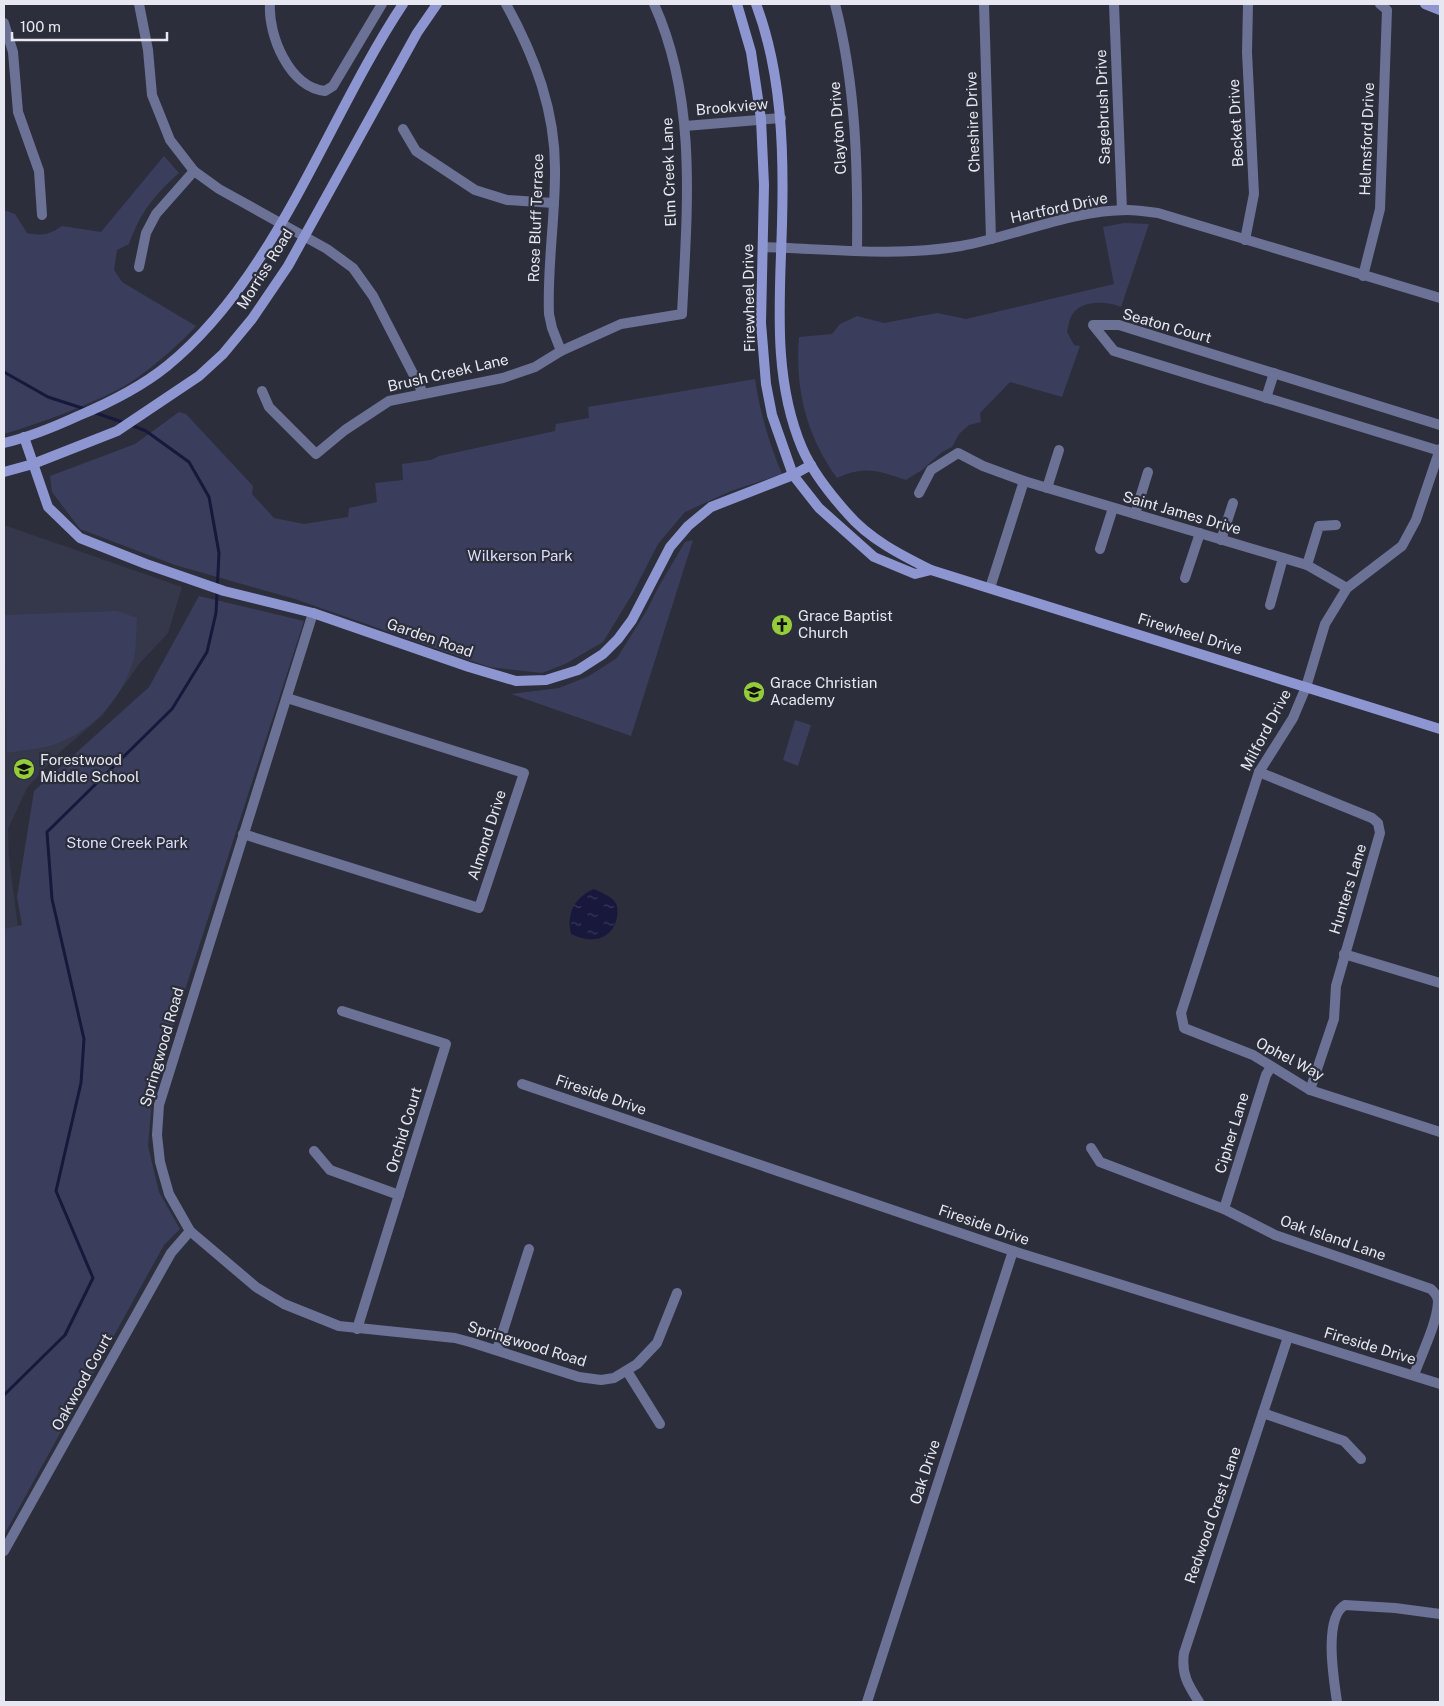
<svg xmlns="http://www.w3.org/2000/svg" width="1444" height="1706" viewBox="0 0 1444 1706" font-family="'Public Sans',sans-serif">
  <defs>
    <pattern id="water-ripples" width="26" height="14" patternUnits="userSpaceOnUse" patternTransform="scale(1.25)"><rect width="26" height="14" fill="#17183c"/><path d="M2 4q2-2 4 0t4 0M15 11q2-2 4 0t4 0" fill="none" stroke="#393a58"/></pattern>
  </defs>
  <rect width="100%" height="100%" fill="#2c2e3b"/>
  <polygon fill="#35384a" points="4,525 182,587 168,633 139,664 103,715 61,751 27,788 8,829 9,858 19,935 4,1011"/>
  <g fill="#3a3e5c">
    <path d="M164,156L179,173C154,195 140,213 129,244L117,250L114,270L122,282L132,288L196,326C179,345 141,378 119,389C82,408 43,422 4,434V210L15,214L27,233C42,236 49,235 62,226L101,232Z"/>
    <path d="M1124,223L1149,224L1121,307C1107,301 1079,299 1071,317C1069,321 1068,327 1067,332L1074,345L1080,346L1062,397L1010,382L980,413L981,422L969,425L959,434L952,447L942,452L922,470L906,480C878,471 866,465 837,478C806,435 795,389 799,337L832,334L840,324L857,316L884,323L937,313L966,319L1114,284L1103,227Z"/>
    <path d="M755,379C760,413 769,443 782,474L731,491L685,512L658,544L633,593L603,642L565,664L542,673L489,667L295,599L175,565L80,529L52,492L50,476L135,444L179,412L186,414L253,486L252,494L274,518L304,524L348,517L349,508L377,502L375,483L403,480L402,464L431,460L439,456L555,431L556,424L589,418L588,407Z"/>
    <polygon points="693,540 631,736 511,694 559,688 589,676 617,658 647,610 659,586 685,542"/>
    <polygon points="199,596 304,621 153,1089 148,1146 159,1192 180,1229 164,1245 4,1535 4,929 22,925 17,897 34,791 149,687"/>
    <path d="M117,611L137,618C136,632 137,648 133,661C122,699 91,732 53,745C39,749 22,750 7,753L4,617L6,615Z"/>
    <polygon points="795,720 811,725 798,766 783,760"/>
  </g>
  <path fill="url(#water-ripples)" d="M594,889C600,892 611,896 615,902C618,906 618,912 617,917C612,941 591,944 571,934C566,913 575,897 594,889Z"/>
  <g fill="none" stroke-linecap="round" stroke-linejoin="round">
    <g stroke="#17183c" stroke-width="3">
      <polyline points="4,372 48,397 85,409"/>
      <polyline points="93,412 125,423"/>
      <polyline points="4,1395 65,1335 93,1278 56,1191 81,1083 84,1039 52,899 47,832 172,709 207,652 216,613 219,553 209,497 189,462 146,431 131,425"/>
    </g>
    <g stroke="#6c7196" stroke-width="10">
      <polyline points="139,4 148,50 152,95 170,140 194,171 219,189 327,249 353,268 373,296 423,393"/>
      <path d="M270,4C268,35 289,87 325,91L333,86L382,4"/>
      <path d="M506,4C535,57 556,112 555,173C555,220 547,267 549,314L552,328L561,351"/>
      <path d="M835,4C856,85 858,167 857,251"/>
      <polyline points="984,4 991,239"/>
      <polyline points="1114,4 1122,210"/>
      <polyline points="4,23 13,52 18,112 39,171 42,215"/>
      <polyline points="685,126 781,118"/>
      <polyline points="403,129 416,151 475,190 507,200 554,203"/>
      <polyline points="1245,240 1254,194 1247,52 1248,4"/>
      <path d="M763,247C829,249 896,257 961,246C1016,236 1071,210 1128,210C1138,210 1148,212 1158,213L1440,298"/>
      <polyline points="139,267 146,233 156,214 194,171"/>
      <polyline points="1363,276 1380,209 1387,10 1380,4"/>
      <path d="M262,391L269,407L316,454L345,430L389,401L503,378L535,367L561,351L621,324L682,314C687,211 698,101 654,4"/>
      <polyline points="1266,398 1274,373"/>
      <polyline points="1440,449 1416,520 1402,546 1347,588 1325,624 1306,687 1293,718 1259,772 1181,1013 1184,1028 1253,1055 1310,1090 1440,1132"/>
      <polyline points="1440,451 1114,351 1093,325 1119,325 1135,330 1440,425"/>
      <polyline points="1047,488 1059,450"/>
      <polyline points="919,493 931,470 958,453 983,466 1024,481 1307,565 1347,588"/>
      <polyline points="1135,514 1148,472"/>
      <polyline points="1221,540 1233,503"/>
      <polyline points="1100,549 1113,508"/>
      <polyline points="1307,565 1319,526 1336,525"/>
      <polyline points="1185,578 1200,533"/>
      <polyline points="990,588 1024,481"/>
      <polyline points="1270,605 1283,558"/>
      <polyline points="313,613 159,1105 157,1135 160,1162 169,1194 190,1231 256,1287 284,1304 339,1326 455,1338 470,1342 579,1377 601,1380 614,1378 637,1364 657,1343 677,1293"/>
      <polyline points="1259,772 1372,818 1378,823 1380,833 1336,986 1334,1019 1310,1090"/>
      <polyline points="243,834 479,908 524,773 287,698"/>
      <polyline points="1344,954 1440,983"/>
      <polyline points="342,1011 446,1044 357,1329"/>
      <polyline points="522,1084 1013,1251 1440,1384"/>
      <path d="M1091,1148L1100,1162L1224,1209L1275,1235L1431,1289C1435,1293 1438,1296 1438,1302C1437,1324 1421,1355 1414,1375"/>
      <polyline points="314,1151 330,1170 399,1195"/>
      <polyline points="1224,1209 1266,1075 1271,1067"/>
      <polyline points="497,1350 529,1249"/>
      <polyline points="627,1371 660,1424"/>
      <polyline points="1263,1413 1344,1441 1361,1459"/>
      <polyline points="4,1551 171,1253 190,1231"/>
      <polyline points="867,1702 1013,1251"/>
      <path d="M1199,1702C1188,1685 1181,1674 1184,1653L1288,1337"/>
      <path d="M1337,1702C1334,1680 1323,1618 1345,1605L1395,1608L1440,1614"/>
    </g>
    <g stroke="#8e96d1" stroke-width="10">
      <polyline points="737,4 751,52 761,119 764,185 761,323 766,384 772,415 793,475 819,508 874,557 915,574 931,570"/>
      <path d="M756,4C782,73 784,151 782,224C780,299 772,377 802,448C812,471 830,494 847,513C869,539 901,555 931,570L1440,729"/>
      <polyline points="1425,4 1440,10"/>
      <polyline points="24,437 48,507 80,538 146,564 224,591 313,613 469,667 516,681 546,680 578,670 603,654 618,639 632,620 670,547 688,526 711,507 793,475 811,465"/>
      <path d="M4,443C30,437 54,427 78,416C109,403 141,387 167,366C277,276 326,120 403,4"/>
      <polyline points="4,472 33,464 117,431 199,376 223,354 252,319 288,266 417,33 437,4"/>
    </g>
  </g>
  <defs>
    <g id="church-disc" transform="scale(1.125)"><circle r="9.5" fill="#95cc3a" stroke="#2c2e3b"/><path d="M-1.2-6h2.4v3.5h3.3v2.4h-3.3V6h-2.4V-.1h-3.3v-2.4h3.3Z" fill="#111"/></g>
    <g id="school-disc" transform="scale(1.125)"><circle r="9.5" fill="#95cc3a" stroke="#2c2e3b"/><path d="M0-5L7-2L0 1L-7-2ZM-4 1L0 2.5L4 1V4Q0 6-4 4Z" fill="#111"/></g>
  </defs>
  <g fill-rule="evenodd">
    <use href="#church-disc" x="782" y="625"/>
    <use href="#school-disc" x="754" y="692"/>
    <use href="#school-disc" x="24" y="769"/>
  </g>
  <g text-anchor="middle" stroke-width="4.5" stroke-linejoin="round" paint-order="stroke">
    <g font-size="15" fill="#e6e7f0" stroke="#2c2e3b">
      <text transform="translate(732 107) rotate(-5)" y="5">Brookview</text>
      <text transform="translate(1103 107) rotate(-92)" y="5">Sagebrush Drive</text>
      <text transform="translate(973 122) rotate(-92)" y="5">Cheshire Drive</text>
      <text transform="translate(1236 123) rotate(-93)" y="5">Becket Drive</text>
      <text transform="translate(838 128) rotate(-94)" y="5">Clayton Drive</text>
      <text transform="translate(1367 139) rotate(-88)" y="5">Helmsford Drive</text>
      <text transform="translate(669 172) rotate(-92)" y="5">Elm Creek Lane</text>
      <text transform="translate(1059 208) rotate(-12)" y="5">Hartford Drive</text>
      <text transform="translate(536 218) rotate(-88)" y="5">Rose Bluff Terrace</text>
      <text transform="translate(265 269) rotate(-58)" y="5">Morriss Road</text>
      <text transform="translate(749 298) rotate(-91)" y="5">Firewheel Drive</text>
      <text transform="translate(1167 326) rotate(16)" y="5">Seaton Court</text>
      <text transform="translate(448 373) rotate(-13)" y="5">Brush Creek Lane</text>
      <text transform="translate(1182 513) rotate(16)" y="5">Saint James Drive</text>
      <text transform="translate(1190 634) rotate(17)" y="5">Firewheel Drive</text>
      <text transform="translate(430 638) rotate(19)" y="5">Garden Road</text>
      <text transform="translate(1266 730) rotate(-62)" y="5">Milford Drive</text>
      <text transform="translate(487 835) rotate(-72)" y="5">Almond Drive</text>
      <text transform="translate(1348 889) rotate(-73)" y="5">Hunters Lane</text>
      <text transform="translate(162 1047) rotate(-74)" y="5">Springwood Road</text>
      <text transform="translate(1290 1059) rotate(28)" y="5">Ophel Way</text>
      <text transform="translate(601 1095) rotate(19)" y="5">Fireside Drive</text>
      <text transform="translate(404 1130) rotate(-73)" y="5">Orchid Court</text>
      <text transform="translate(1232 1133) rotate(-73)" y="5">Cipher Lane</text>
      <text transform="translate(984 1225) rotate(19)" y="5">Fireside Drive</text>
      <text transform="translate(1333 1238) rotate(19)" y="5">Oak Island Lane</text>
      <text transform="translate(527 1344) rotate(17)" y="5">Springwood Road</text>
      <text transform="translate(1370 1346) rotate(17)" y="5">Fireside Drive</text>
      <text transform="translate(82 1382) rotate(-61)" y="5">Oakwood Court</text>
      <text transform="translate(925 1472) rotate(-72)" y="5">Oak Drive</text>
      <text transform="translate(1213 1515) rotate(-71)" y="5">Redwood Crest Lane</text>
    </g>
    <g font-size="15" fill="#dadefb" stroke="#2c2e3b">
      <text x="520" y="561">Wilkerson Park</text>
      <text x="127" y="848">Stone Creek Park</text>
    </g>
    <g font-size="15" fill="#e6e7f0" stroke="#2c2e3b" text-anchor="start">
      <text x="798" y="621">Grace Baptist<tspan x="798" dy="17">Church</tspan></text>
      <text x="770" y="688">Grace Christian<tspan x="770" dy="17">Academy</tspan></text>
      <text x="40" y="765">Forestwood<tspan x="40" dy="17">Middle School</tspan></text>
    </g>
  </g>
  <rect width="1444" height="1706" fill="none" stroke="#e6e7f0" stroke-width="10"/>
  <path d="M12 32v8h155v-8" fill="none" stroke="#e6e7f0" stroke-width="2.5"/>
  <text x="20" y="32" font-size="15" fill="#e6e7f0" stroke="#2c2e3b" stroke-width="4" paint-order="stroke">100 m</text>
</svg>
